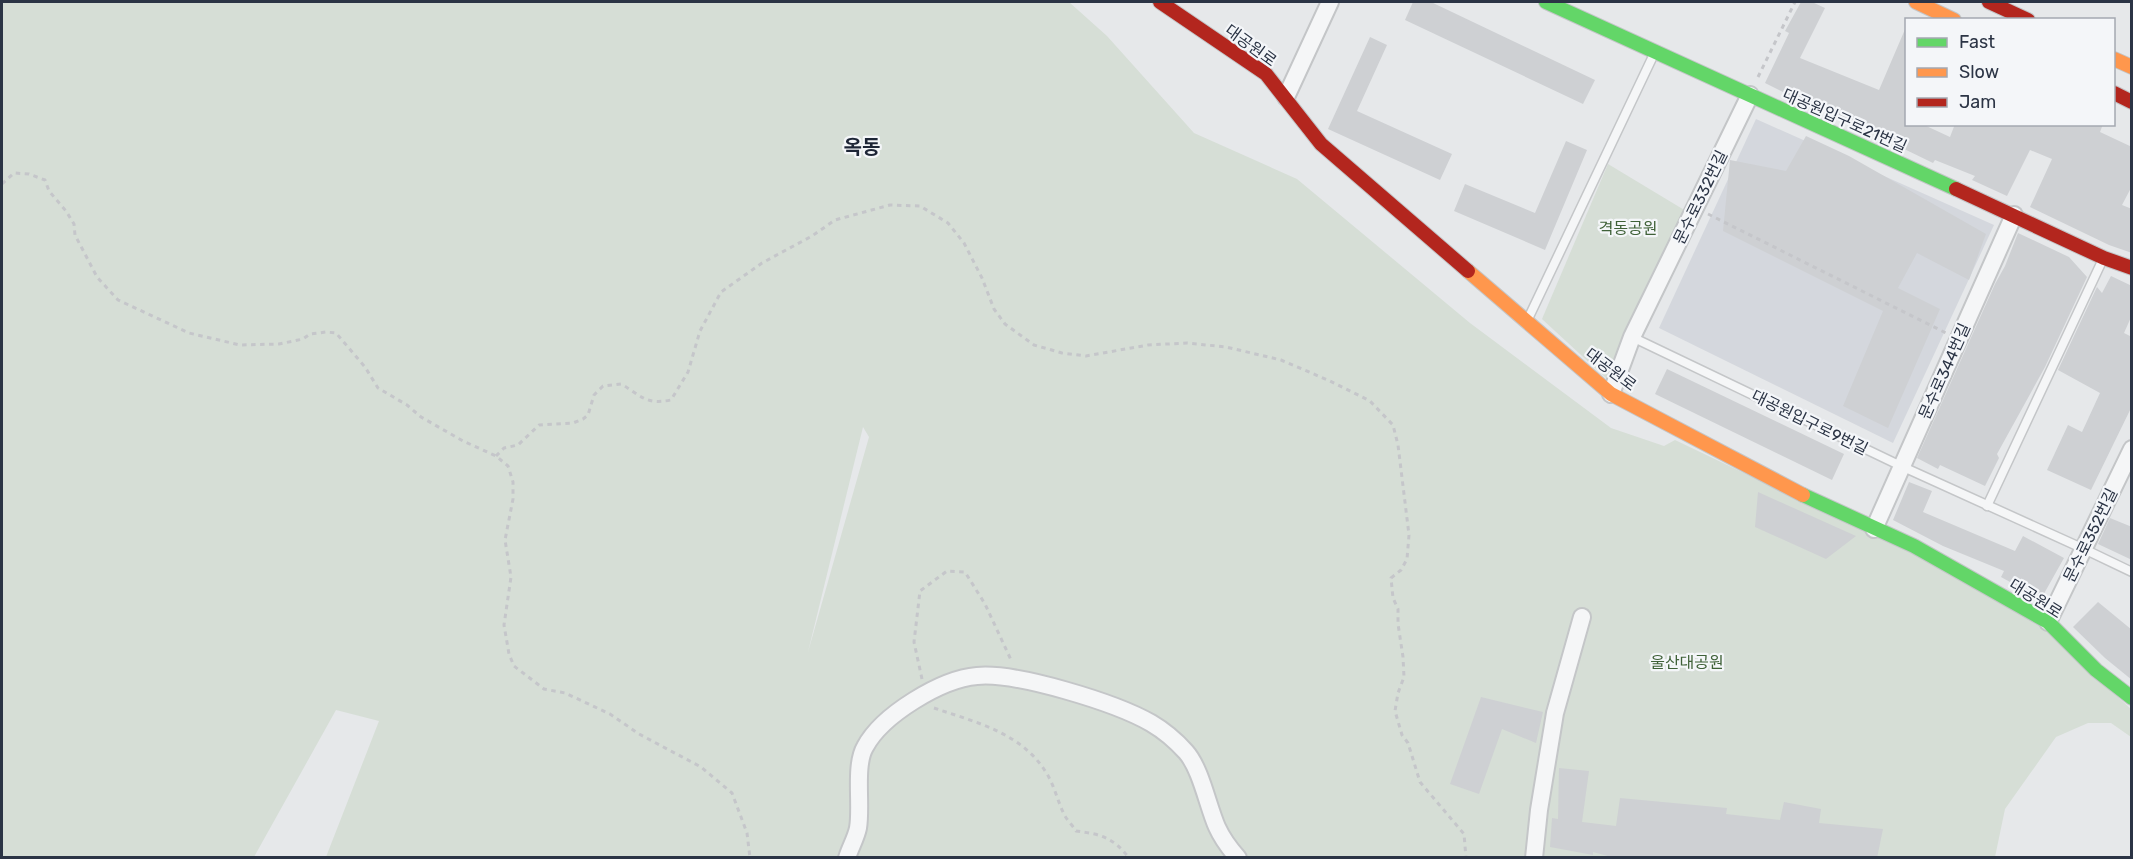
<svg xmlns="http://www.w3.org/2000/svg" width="2133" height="859" viewBox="0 0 2133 859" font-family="Rubik,'Noto Sans KR',sans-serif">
  <rect width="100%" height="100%" fill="#e6e8ea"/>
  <polygon fill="#d4d7dd" points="1756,119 1994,225 1893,443 1659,328"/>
  <g fill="#d6ded6" fill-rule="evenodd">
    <path d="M2,2H1069L1107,36L1194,133L1297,179L1470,323L1611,428L1664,446L1675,440L1915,555L2040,626L2131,709V737L2111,723H2088L2056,737L2005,809L1995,857H326L379,721L336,710L254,857L2,858ZM863,427L869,437L808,652Z"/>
    <polygon points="1608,164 1686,211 1606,378 1542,319"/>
  </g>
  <g fill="#ced0d3">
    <polygon points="1413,2 1431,2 1595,80 1583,104 1405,20"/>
    <polygon points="1801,2 1812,2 1825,8 1800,58 1879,90 1906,27 1906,124 1922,124 1950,137 1955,124 2103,124 2100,132 2132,147 2132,186 2122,205 2132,209 2132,253 2109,245 2030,207 2052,159 2030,150 2007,196 1972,180 1975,176 1935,160 1933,163 1863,129 1865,126 1799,100 1765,83 1789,33 1785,31"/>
    <polygon points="1370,37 1387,45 1357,111 1452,154 1440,180 1328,129"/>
    <polygon points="1806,136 1849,156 1986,234 1969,280 1917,253 1898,288 1940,309 1888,428 1843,406 1883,311 1723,231 1730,160 1786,171"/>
    <polygon points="1566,141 1587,150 1545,250 1454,211 1465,184 1535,213"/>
    <polygon points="2018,233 2069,257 2087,277 2045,367 1997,454 1999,458 1985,486 1940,465 1938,469 1917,458 1995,284 2005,266"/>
    <polygon points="2111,276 2132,286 2132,315 2124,333 2132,337 2132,406 2091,490 2047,470 2068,425 2082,432 2100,393 2058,370 2097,287 2102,293"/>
    <polygon points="1667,369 1844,454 1832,480 1655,394"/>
    <polygon points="1909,482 1932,491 1923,512 2015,551 2023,536 2064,558 2041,599 2001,577 2004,571 1943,546 1893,520"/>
    <polygon points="1758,492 1856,536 1826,559 1755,527"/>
    <polygon points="2110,518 2132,527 2132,560 2098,544"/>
    <polygon points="2098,602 2132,630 2132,680 2105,658 2073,627"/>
    <polygon points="1481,697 1543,712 1536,743 1502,729 1479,794 1450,784"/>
    <polygon points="1559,768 1589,771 1582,822 1616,826 1620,798 1727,808 1726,814 1780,820 1784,802 1821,809 1819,823 1883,829 1877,858 1615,858 1593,852 1593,855 1550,847 1552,818 1558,819"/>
  </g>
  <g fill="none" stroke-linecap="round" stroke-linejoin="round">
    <g stroke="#c4c6c8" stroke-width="11">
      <g id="lane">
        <polyline points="1528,319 1654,54"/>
        <polyline points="1632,337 1901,466 2084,549 2132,572"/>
        <polyline points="1987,506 2103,259"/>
      </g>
    </g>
    <g stroke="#c4c6c8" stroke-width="20">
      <g id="street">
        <polyline points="1286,97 1330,2"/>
        <polyline points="1611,394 1632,337 1750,95"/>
        <polyline points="1874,529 2014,215"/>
        <polyline points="2048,622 2132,449"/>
        <path d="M847,858C850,848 856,838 858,828C862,806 854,766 865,747C882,715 941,679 977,676C1017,672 1116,703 1151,723C1163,730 1177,742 1186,752C1201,769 1208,807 1217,827C1222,838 1230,849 1238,858"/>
        <polyline points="1534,858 1539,810 1555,713 1582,617"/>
      </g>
    </g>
    <g stroke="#c4c6c8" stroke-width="16">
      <g id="fast">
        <polyline points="1546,2 1956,189"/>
        <polyline points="1803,495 1914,546 2048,622 2096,670 2132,698"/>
      </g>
    </g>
    <g stroke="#c4c6c8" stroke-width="16">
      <g id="slow">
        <polyline points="1916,2 1954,20"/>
        <polyline points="2114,59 2132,67"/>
        <polyline points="1468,271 1611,394 1803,495"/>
      </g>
    </g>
    <g stroke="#c4c6c8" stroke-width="16">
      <g id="jam">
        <polyline points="1160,2 1266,74 1321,144 1468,271"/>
        <polyline points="1989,2 2028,20"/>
        <polyline points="2114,93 2132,102"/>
        <polyline points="1956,189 2104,258 2132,268"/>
      </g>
    </g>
    <g stroke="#c5c6ca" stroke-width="3" stroke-dasharray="4.5 4.5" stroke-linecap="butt">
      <polyline points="1758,77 1795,2"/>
      <polyline points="2,184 14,173 29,174 45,180 49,191 66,211 74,224 75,235 97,277 118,300 189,333 240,345 279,344 303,339 310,334 326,332 336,333 365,367 378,388 407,405 421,417 463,441 496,456 508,466 513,482 513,499 505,540 511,577 504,625 509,654 514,666 544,689 565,693 610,714 639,734 701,767 732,793 747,833 750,858"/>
      <polyline points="1708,214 1946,333"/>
      <path d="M496,456L504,448L518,445L539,425L573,423L583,419L588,415L594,395L603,386L621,384C642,396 645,405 671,400L688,372L700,331L721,292L762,263L812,236L835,220L890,205L920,206L948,223L964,243L982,278L994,309L1005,324L1034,345L1062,353L1086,356L1148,345L1187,343L1226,347L1281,360L1330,381L1370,401L1393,425L1398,445L1409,535L1407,559L1401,570L1391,578L1393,598L1398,609V624L1403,657L1404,677L1398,693L1395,711L1402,735L1408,743L1420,782L1464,834L1466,858"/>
      <polyline points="922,679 914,642 920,591 947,571 965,572 985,604 1012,662"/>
      <path d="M934,708C975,722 1023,733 1047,774C1055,787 1058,803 1065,816C1068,821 1073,826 1076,831C1100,834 1113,837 1129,858"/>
    </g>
    <use href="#lane" stroke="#f5f6f7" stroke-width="8"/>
    <use href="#street" stroke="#f5f6f7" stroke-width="16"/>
    <use href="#fast" stroke="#63d668" stroke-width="14"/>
    <use href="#slow" stroke="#ff974d" stroke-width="14"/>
    <use href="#jam" stroke="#b3261e" stroke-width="14"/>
  </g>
  <g text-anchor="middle" stroke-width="4.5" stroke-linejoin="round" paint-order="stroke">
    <g font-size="16" fill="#2b3445" stroke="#f4f6f9">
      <text transform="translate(1251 45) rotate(36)" y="6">대공원로</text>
      <text transform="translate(1845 120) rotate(24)" y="6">대공원입구로21번길</text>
      <text transform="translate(1700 197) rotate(-64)" y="6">문수로332번길</text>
      <text transform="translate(1611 369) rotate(37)" y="6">대공원로</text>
      <text transform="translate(1944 371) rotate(-66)" y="6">문수로344번길</text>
      <text transform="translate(1810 422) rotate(26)" y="6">대공원입구로9번길</text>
      <text transform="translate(2090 535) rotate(-64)" y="6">문수로352번길</text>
      <text transform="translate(2036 598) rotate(32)" y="6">대공원로</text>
    </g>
    <g font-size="16" fill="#3f6138" stroke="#f4f6f9">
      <text x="1628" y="234">격동공원</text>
      <text x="1687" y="668">울산대공원</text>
    </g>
    <g font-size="20" font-weight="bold" fill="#1d2536" stroke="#f4f6f9">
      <text x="862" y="154">옥동</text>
    </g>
  </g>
  <rect width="2133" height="859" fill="none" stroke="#2b3445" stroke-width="6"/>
  <rect x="1905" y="18" width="210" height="108" fill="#f4f6f9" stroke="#a4a8b1" stroke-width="1.5"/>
  <rect x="1917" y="38" width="30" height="9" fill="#63d668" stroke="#a4a8b1" stroke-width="1.5"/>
  <text x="1959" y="48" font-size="18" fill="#2b3445">Fast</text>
  <rect x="1917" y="68" width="30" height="9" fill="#ff974d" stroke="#a4a8b1" stroke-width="1.5"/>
  <text x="1959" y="78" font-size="18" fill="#2b3445">Slow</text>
  <rect x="1917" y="98" width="30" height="9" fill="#b3261e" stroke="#a4a8b1" stroke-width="1.5"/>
  <text x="1959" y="108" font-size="18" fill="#2b3445">Jam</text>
</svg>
